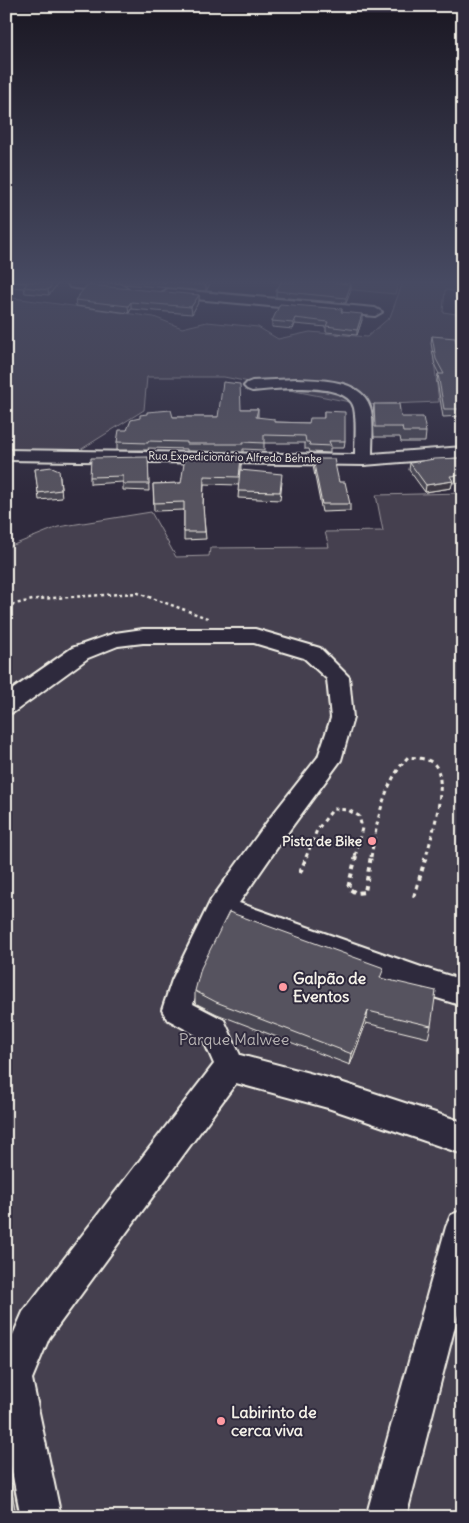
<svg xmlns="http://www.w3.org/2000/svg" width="469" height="1523" viewBox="0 0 469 1523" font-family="Delius,sans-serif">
  <rect width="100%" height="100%" fill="#2f2a3d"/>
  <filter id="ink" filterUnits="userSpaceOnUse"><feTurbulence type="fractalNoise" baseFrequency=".02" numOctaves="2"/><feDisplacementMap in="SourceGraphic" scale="10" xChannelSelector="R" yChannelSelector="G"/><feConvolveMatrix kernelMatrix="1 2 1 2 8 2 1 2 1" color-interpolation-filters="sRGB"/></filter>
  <g filter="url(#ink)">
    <g fill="#454050" stroke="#9c989c">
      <polygon points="273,282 399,282 395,294"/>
      <polygon points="403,282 463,282 463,292 445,290 443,312 463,315 463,346 432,344 439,402 365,405 224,377 147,377 144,410 80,450 6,450 6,297 154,317 182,328 207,322 258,327 278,339 310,332 367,337 390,317"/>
      <polygon points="463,493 463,1517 6,1517 6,548 58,527 151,512 176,557 209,556 210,548 329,547 325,532 383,531 376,495"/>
    </g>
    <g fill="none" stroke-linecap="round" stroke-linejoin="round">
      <g stroke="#f4f1e8" stroke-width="4">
        <g id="minor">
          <polygon points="70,282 120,284 127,288 120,292 75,288 70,287 68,284"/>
          <polygon points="168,289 375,308 382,312 375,316 163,296 161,293"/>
          <path d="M297,379C320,380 361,379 370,407C374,419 372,441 372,454L463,447V457L364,465L6,460V450L355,455C355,440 357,422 354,408C348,380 273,389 252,391L247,389L244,386L247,383L252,381Z"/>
          <polygon points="143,629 255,629 320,648 349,677 353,718 341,760 288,832 239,903 424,968 463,980 463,1006 424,994 228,922 200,980 193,1004 224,1020 240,1055 328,1078 463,1122 463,1154 328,1108 236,1083 49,1338 32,1379 61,1517 21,1517 6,1441 6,1351 23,1312 214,1064 203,1039 167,1019 162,1010 172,980 211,900 270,818 318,757 331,718 327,679 304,658 254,643 143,643 118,646 88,658 14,712 6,714 6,694 72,648 115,633"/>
          <polygon points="463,1210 463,1295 406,1517 366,1517 446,1227 451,1215"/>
        </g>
      </g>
      <polyline stroke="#f4f1e8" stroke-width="2.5" stroke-dasharray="3 3" stroke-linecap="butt" points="6,606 37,599 138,593 210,619"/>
      <g stroke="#f4f1e8" stroke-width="3" stroke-dasharray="4 4" stroke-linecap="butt">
        <polyline points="306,857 317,830 333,809 348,810 359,816 362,828 355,857"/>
        <path d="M371,857C377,822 383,784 408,757C416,758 428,758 434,764C450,780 431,838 426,857"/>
      </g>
      <g stroke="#f4f1e8" stroke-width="4" stroke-dasharray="4.5 4.5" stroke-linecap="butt">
        <polyline points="356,856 348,888 356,893 365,892 371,856"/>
        <polyline points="300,873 307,856"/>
        <polyline points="414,897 426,856"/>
      </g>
      <use href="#minor" fill="#2f2a3d" fill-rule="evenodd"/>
    </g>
    <g fill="#4a4752" stroke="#f4f1e8">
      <polygon points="8,282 59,282 49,295 25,293 24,288 9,287"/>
      <polygon points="99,282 211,282 206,291"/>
      <polygon points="351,290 346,303 276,297 276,291"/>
      <polygon points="199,295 199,301 192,314 131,309 129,313 76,306 75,300"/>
      <polygon points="342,309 342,312 362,320 357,335 326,332 326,327 295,324 293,329 272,327 272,321"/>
      <polygon points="432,336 460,357 463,357 463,416 443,417 437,381 438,374 439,374 435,366 431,343"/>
      <polygon points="374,404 401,417 426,432 425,442 401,442 400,437 374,437 373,414"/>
      <polygon points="241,409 258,409 258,418 274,422 309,423 324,418 324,411 345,441 344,448 330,448 330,453 310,452 309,449 305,449 305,443 264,443 264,450 243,449 243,452 187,451 187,449 148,448 149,450 117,450 117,442 127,430 173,417 218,417"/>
      <polygon points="148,457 149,491 123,490 123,482 90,484 90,477"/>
      <polygon points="241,458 241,470 282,482 280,500 238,498 239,485 204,484 203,509 206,539 184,540 184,510 154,511 153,484 181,483"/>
      <polygon points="463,458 463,482 452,483 451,488 425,492 409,470 410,463"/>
      <polygon points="313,459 339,482 350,504 350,511 322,512 313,466"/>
      <polygon points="35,469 60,477 62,498 39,500"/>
      <polygon points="382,978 431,1026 428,1038 366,1023 350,1065 217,1014 195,1003 195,991"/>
    </g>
    <g fill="#3c3942" stroke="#f4f1e8">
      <polygon points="54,282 59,282 49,295 48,290"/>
      <polygon points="208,282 211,282 206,291 206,285"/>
      <polygon points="351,284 351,290 346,303 346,298"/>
      <polygon points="199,295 199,301 192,314 191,307"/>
      <polygon points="131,302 131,309 129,313 128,306"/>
      <polygon points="362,314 362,320 357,335 357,330"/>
      <polygon points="295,318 295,324 293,329 293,323"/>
      <polygon points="453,481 451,488 425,492 426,485"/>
      <polygon points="368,1011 366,1023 350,1065 352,1054"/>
      <polygon points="10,1482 13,1485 19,1517 16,1515"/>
    </g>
    <g fill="#56525f" stroke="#f4f1e8">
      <polygon points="10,282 54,282 48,290 24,287 27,283"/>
      <polygon points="163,282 208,282 206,285"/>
      <polygon points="281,282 326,282 351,284 346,298 276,291"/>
      <polygon points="87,285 199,295 191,307 131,302 128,306 75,300"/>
      <polygon points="280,304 342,309 341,312 362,314 357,330 326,326 328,322 295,318 293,323 272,321"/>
      <polygon points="432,336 455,338 460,357 463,357 463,409 444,409 438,374 444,374 436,359"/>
      <polygon points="223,382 240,384 241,409 258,409 256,417 274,419 274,422 309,423 310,418 324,418 324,411 345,412 345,441 329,441 331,446 310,445 309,442 306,442 305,436 264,435 264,443 243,442 243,444 187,444 187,442 148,441 148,443 117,442 119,430 127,430 131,420 140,418 140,415 147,414 147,412 171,410 173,417 218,417"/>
      <polygon points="374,404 399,404 401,417 423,417 426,432 403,432 402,427 375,427"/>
      <polygon points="148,457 149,484 123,484 123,476 90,477 91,458"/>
      <polygon points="185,457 241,458 239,477 204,476 203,505 205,532 184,532 184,502 154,503 153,484 181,483"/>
      <polygon points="463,458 463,475 450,476 453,481 426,485 410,463 434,459"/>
      <polygon points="313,459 334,459 339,482 345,482 350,504 322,504"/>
      <polygon points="52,467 59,470 61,490 38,493 35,469"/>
      <polygon points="240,470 282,474 280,492 238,491"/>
      <polygon points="229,912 384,968 380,978 436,991 431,1026 368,1011 352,1054 216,1002 195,991 201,968"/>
      <polygon points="6,1481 10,1482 16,1515 24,1517 6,1517"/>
    </g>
  </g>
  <linearGradient id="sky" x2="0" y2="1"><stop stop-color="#1a1722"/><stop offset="0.57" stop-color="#474a62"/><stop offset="1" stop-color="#474a62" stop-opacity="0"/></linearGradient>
  <rect width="469" height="495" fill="url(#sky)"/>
  <g fill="#ff9aa2" stroke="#2f2a3d" stroke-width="2">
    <circle cx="372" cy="841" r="5"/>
    <circle cx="283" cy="987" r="5"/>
    <circle cx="221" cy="1421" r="5"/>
  </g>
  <g text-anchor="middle" stroke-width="4" stroke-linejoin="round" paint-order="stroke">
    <g font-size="11" fill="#f4f1e8" stroke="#2f2a3d">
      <text transform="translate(235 457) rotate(1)" y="4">Rua Expedicionário Alfredo Behnke</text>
    </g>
    <g font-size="14" font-weight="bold" fill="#f4f1e8" stroke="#2f2a3d" text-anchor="end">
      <text x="362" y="846">Pista de Bike</text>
    </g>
    <g font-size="16" font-weight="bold" fill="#f4f1e8" stroke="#2f2a3d" text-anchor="start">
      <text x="293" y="984">Galpão de<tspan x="293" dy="18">Eventos</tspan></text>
      <text x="231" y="1418">Labirinto de<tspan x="231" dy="18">cerca viva</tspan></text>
    </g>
    <g font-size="16" fill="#b7b3b3" stroke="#2f2a3d">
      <text x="234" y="1045">Parque Malwee</text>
    </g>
  </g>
  <rect width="469" height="1523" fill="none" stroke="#2f2a3d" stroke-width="25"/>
  <rect x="12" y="12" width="444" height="1498" fill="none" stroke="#f4f1e8" stroke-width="2" filter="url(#ink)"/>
</svg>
